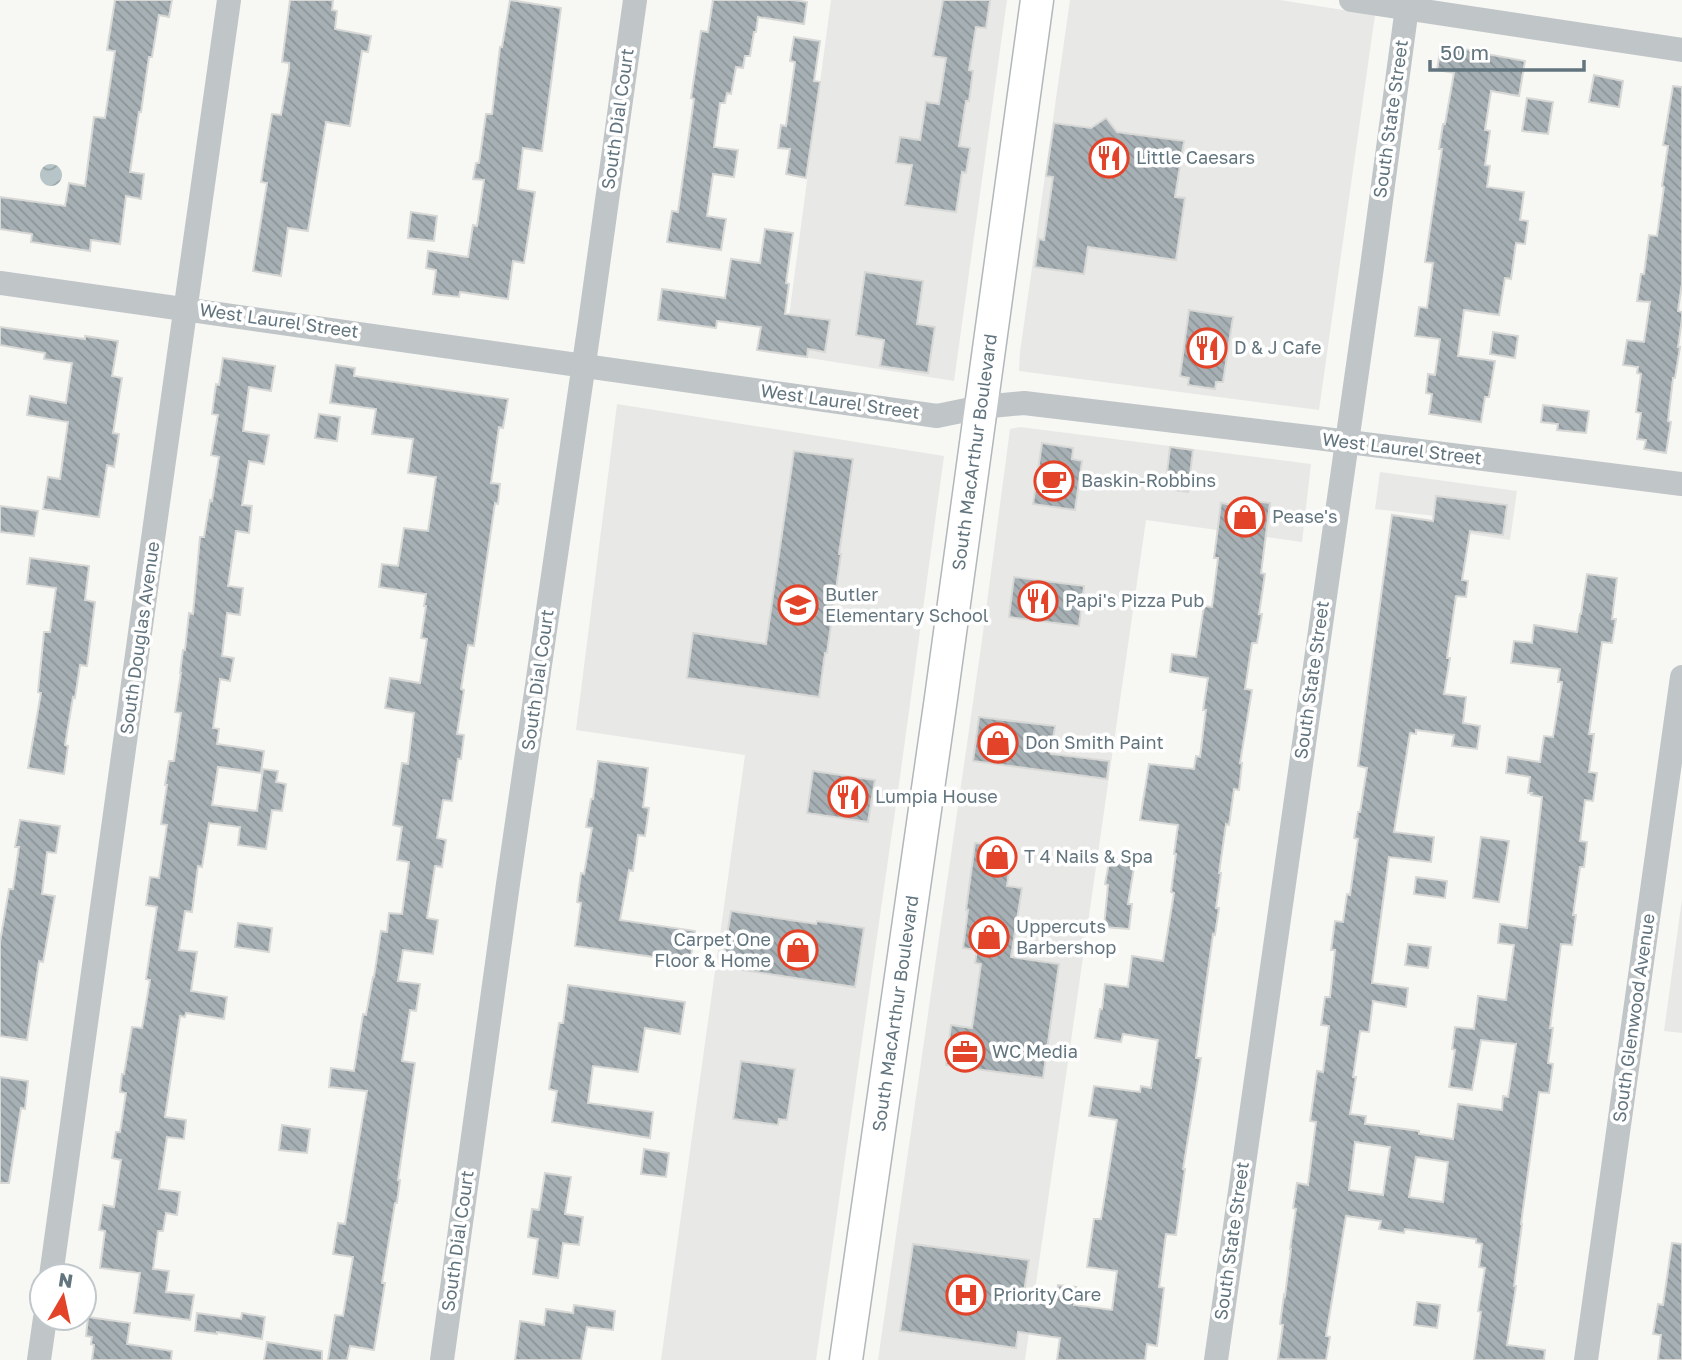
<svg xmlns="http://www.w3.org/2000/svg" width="1682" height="1360" viewBox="0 0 1682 1360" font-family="'Golos Text',sans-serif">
  <defs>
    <pattern id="water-waves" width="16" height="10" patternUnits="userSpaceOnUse" patternTransform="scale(1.75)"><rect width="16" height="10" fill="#b7c5c8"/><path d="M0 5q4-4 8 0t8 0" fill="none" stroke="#98a5a8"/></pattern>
    <pattern id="building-back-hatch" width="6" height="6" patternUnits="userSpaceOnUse" patternTransform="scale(1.75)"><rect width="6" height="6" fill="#a7b1b5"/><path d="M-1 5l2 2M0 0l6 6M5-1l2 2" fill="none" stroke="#8b9598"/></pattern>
  </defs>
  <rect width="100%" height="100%" fill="#f7f7f4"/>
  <g fill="#e8e8e7">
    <polygon points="831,0 1007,0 954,381 784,354"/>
    <polygon points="1070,0 1280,0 1375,15 1319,410 1019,371 1020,352"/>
    <polygon points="617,404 944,456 900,777 816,1360 661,1360 745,755 576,730"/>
    <polygon points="1020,427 1311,464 1302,542 1146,520 1025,1360 878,1360 982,640 1010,429"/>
    <polygon points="1380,472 1517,491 1510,540 1457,532 1435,516 1375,509"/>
    <polygon points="1682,899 1682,1033 1664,1031"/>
  </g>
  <circle fill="url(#water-waves)" cx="51" cy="175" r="11"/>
  <g fill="url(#building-back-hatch)" stroke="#d8d8d6" stroke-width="2" fill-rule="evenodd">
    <polygon points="115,0 172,0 169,17 159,15 152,57 149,57 141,112 139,112 130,172 144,174 141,199 126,196 120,244 91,240 90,251 31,242 32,234 0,229 0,197 65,206 69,183 85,186 94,117 105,118 115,51 107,50"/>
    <polygon points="290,0 333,0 332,10 337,11 335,29 371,36 368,52 362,51 350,126 326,122 308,231 288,228 281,276 253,271 267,183 261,182 266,150 272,114 281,115 289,69 289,63 282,62"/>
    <polygon points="510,0 561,8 542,151 523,148 518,189 535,192 524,263 513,261 508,299 460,292 459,297 433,294 436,270 426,268 428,251 468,257 473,225 477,226 484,180 473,179 476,163 479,163 486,114 492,114 500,47 502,47"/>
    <polygon points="713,0 793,0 807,2 804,24 758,17 756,32 754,32 750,56 745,56 743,68 736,67 731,94 727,93 725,103 720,103 714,147 738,150 734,177 713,174 707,216 726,219 721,250 667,242 672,211 678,212 694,99 691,98 701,31 708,32"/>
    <polygon points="943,0 990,0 986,28 976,27 969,70 973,71 969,101 966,101 959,146 970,148 966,173 962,172 956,212 905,205 912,165 896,163 900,137 920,140 926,102 939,104 946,58 933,56"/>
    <polygon points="794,37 820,41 814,81 820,82 806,178 786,174 790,149 778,148 781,125 786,126 795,62 790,61"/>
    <polygon points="1441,46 1470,50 1470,51 1525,61 1519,96 1491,91 1485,130 1490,131 1485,165 1490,166 1487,187 1524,192 1520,220 1528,221 1525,244 1516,243 1511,279 1505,278 1499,315 1464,310 1458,356 1495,361 1489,397 1485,397 1481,422 1429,414 1432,394 1426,393 1428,374 1435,375 1440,339 1415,336 1419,307 1427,308 1433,263 1425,262 1442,149 1439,149 1443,124 1445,124 1454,73 1437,70"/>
    <polygon points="1594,75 1623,81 1619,107 1589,102"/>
    <polygon points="1673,86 1682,87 1682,283 1678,311 1682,312 1682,319 1678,347 1680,347 1675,378 1673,378 1668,421 1671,422 1666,453 1644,449 1646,440 1637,439 1641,413 1636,412 1641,374 1637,373 1638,367 1623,365 1627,340 1644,342 1650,302 1637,301 1641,274 1644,274 1649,235 1657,236 1664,187 1662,186 1668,146 1663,145"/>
    <polygon points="1527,98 1553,102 1548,134 1522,131"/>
    <polygon points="1106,118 1117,132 1184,141 1175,197 1185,198 1176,260 1088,247 1084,274 1035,267 1039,239 1044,240 1053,177 1046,176 1054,123 1091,128"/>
    <polygon points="411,212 437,216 434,241 408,238"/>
    <polygon points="765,229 793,233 786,283 789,284 785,314 830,320 825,352 808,349 807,357 757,350 761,327 717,321 716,328 658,320 662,289 725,298 731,259 760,263"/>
    <polygon points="865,272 923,281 917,324 935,327 928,373 880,366 884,340 856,335"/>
    <polygon points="1189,310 1233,317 1223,382 1216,382 1215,389 1188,385 1189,378 1180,376"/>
    <polygon points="0,327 85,339 85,336 118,341 112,376 122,378 113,433 119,434 114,467 107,465 99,517 43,509 48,477 60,479 68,422 27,415 30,396 66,403 72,363 44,359 45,353 0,345"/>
    <polygon points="1493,332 1518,336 1515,358 1490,354"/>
    <polygon points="223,358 275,366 271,391 249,387 243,431 269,435 264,464 249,461 242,505 252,506 249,533 236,531 228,586 243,588 240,615 227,613 222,656 234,658 230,681 220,679 213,728 219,729 217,744 264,751 261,773 218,767 212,805 257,811 263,769 278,771 276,782 286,784 282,811 272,810 266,849 238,845 240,827 209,823 202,867 198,866 192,912 185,911 179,950 197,952 191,991 227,997 224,1019 186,1013 185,1017 180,1016 165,1117 186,1120 184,1139 167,1137 159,1189 180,1192 177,1215 166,1213 163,1231 158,1231 153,1269 169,1271 166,1292 194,1295 190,1320 134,1313 140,1273 100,1268 105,1231 99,1230 103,1205 114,1207 121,1160 112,1158 116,1132 120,1132 126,1093 120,1092 122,1074 124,1074 132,1027 142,1028 150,980 146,979 157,907 146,905 150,877 159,878 167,825 161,824 167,785 165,785 169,761 174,761 181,713 175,712 181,673 180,673 183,650 185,650 189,613 193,614 200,537 204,537 210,500 212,501 219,457 211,455 218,415 212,414 216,384 219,385"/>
    <polygon points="336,365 355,368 354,376 508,399 503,428 499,427 491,483 500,484 498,504 495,503 474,646 468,645 461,689 464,690 457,734 464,735 461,759 458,759 452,801 443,800 437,838 446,840 442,867 435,866 427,918 438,920 433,954 403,950 398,981 420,984 416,1011 410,1010 402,1061 415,1063 398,1180 400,1180 397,1203 395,1203 382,1283 385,1283 380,1314 374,1350 350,1346 347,1360 328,1360 335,1315 343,1316 353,1257 333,1254 338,1223 345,1224 367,1091 329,1087 331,1068 354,1071 363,1014 366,1015 373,977 374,977 381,931 387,932 389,913 402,914 409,862 397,860 402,827 393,825 402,763 408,764 414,713 385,708 390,678 420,683 427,639 421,638 426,606 424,606 426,594 379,587 382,564 398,566 404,528 428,531 436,477 408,473 413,439 372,434 376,409 330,403"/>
    <polygon points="1543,405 1589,411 1586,433 1557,430 1558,424 1541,422"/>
    <polygon points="319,414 340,417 337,441 315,438"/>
    <polygon points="1042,443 1073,448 1072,459 1082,461 1075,510 1033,504"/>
    <polygon points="1170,447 1193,450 1188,492 1165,489"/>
    <polygon points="794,451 853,459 839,554 841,554 827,653 825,653 819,697 687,678 693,633 766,644"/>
    <path d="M1436,496L1507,505L1503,535L1470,531L1462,580L1468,581L1466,597L1456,596L1447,658H1450L1444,694L1466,697L1463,723L1480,726L1477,749L1452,746L1454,735L1416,730V734L1410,733L1394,832L1434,837L1431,862L1389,857L1372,983L1408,988L1406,1007L1373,1001L1369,1032L1360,1031L1353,1077H1356L1350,1114L1366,1116L1365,1124L1419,1131V1134L1453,1139L1458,1104L1502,1110L1503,1096L1508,1097L1516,1044L1481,1040L1472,1090L1449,1087L1455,1050L1452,1049L1455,1027L1474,1029L1478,996L1506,1000L1514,945L1498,943L1500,924L1527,928L1542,797L1531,795L1532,793H1528L1530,777L1506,773L1508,757L1540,762L1544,736L1553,737L1562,682H1558L1560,669L1511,663L1514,641L1532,643L1534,625L1577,632L1580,614H1581L1587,574L1617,578L1612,619H1616L1612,643L1602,642L1589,734H1594L1589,772L1597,773L1593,801L1585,800L1580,841L1587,842L1584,867H1580L1573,915H1576L1572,945L1561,944L1550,1028H1553L1548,1063L1553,1064L1549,1093L1539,1092L1521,1224H1522L1514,1286H1516L1507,1345L1545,1350L1544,1360H1474L1481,1312L1478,1311L1485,1268L1479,1267L1482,1244L1476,1243V1239L1405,1229L1404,1233L1379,1229L1381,1221L1346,1216L1326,1336L1330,1337L1326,1360L1278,1359L1283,1325L1280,1324L1284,1295L1285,1296L1291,1249H1290L1296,1209L1293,1208L1297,1183L1308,1185L1316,1122L1310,1121L1317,1071L1323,1072L1329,1026L1321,1025L1325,997H1330L1335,950H1331L1335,921L1343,922L1347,894L1350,895L1358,839L1354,838L1358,812H1360L1367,768L1358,766L1392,515L1433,521ZM1355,1142L1390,1147L1383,1195L1349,1190ZM1416,1157L1448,1162L1443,1202L1409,1197Z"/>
    <polygon points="1246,500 1270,503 1261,573 1265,574 1259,614 1262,614 1257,643 1252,643 1245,689 1252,690 1240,763 1242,763 1239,790 1234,789 1229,825 1226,824 1219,873 1221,873 1216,908 1219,908 1215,935 1213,934 1196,1058 1201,1058 1183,1169 1185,1169 1176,1235 1166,1234 1159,1287 1164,1288 1157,1346 1147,1344 1145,1360 1057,1360 1060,1338 1018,1332 1016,1348 900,1331 913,1244 1029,1260 1023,1298 1055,1302 1058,1285 1076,1287 1074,1305 1112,1310 1117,1271 1087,1267 1094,1219 1101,1219 1117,1120 1089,1116 1094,1086 1140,1092 1141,1086 1151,1088 1158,1040 1123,1034 1121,1042 1095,1038 1100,1009 1102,1009 1105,984 1128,987 1132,956 1163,961 1174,893 1171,892 1176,854 1174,854 1178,825 1140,820 1149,764 1194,769 1196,756 1200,757 1206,710 1203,710 1208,678 1170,672 1172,654 1196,657 1204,606 1212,607 1218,558 1214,558 1221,503 1245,507"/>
    <polygon points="0,506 38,511 34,536 0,532"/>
    <polygon points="30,558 89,566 85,600 95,602 87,666 80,665 75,698 73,697 65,745 68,746 64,774 28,768 41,693 38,692 44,632 50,632 56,588 27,584"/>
    <polygon points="1014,577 1084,586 1079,626 1009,617"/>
    <polygon points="979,717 1055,726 1051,754 1109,761 1107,779 973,761"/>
    <polygon points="598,761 648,768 643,807 649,808 645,836 638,835 633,871 629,870 620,920 695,931 690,962 575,946 581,903 577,902 581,873 584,874 592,828 586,827 591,799 593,799"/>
    <polygon points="813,771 875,780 868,822 807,813"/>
    <polygon points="20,820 60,826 56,853 47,852 42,894 55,896 43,962 39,961 27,1040 0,1036 0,942 9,889 13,889 19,847 15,847"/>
    <polygon points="1481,837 1509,841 1499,902 1473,898"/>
    <polygon points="975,843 1012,847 1007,886 1022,888 1011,957 1059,964 1043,1078 946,1065 951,1025 972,1028 981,964 975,963 977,950 963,948 968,910 966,910"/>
    <polygon points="1110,857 1135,861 1128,904 1132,904 1129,929 1104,927 1108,885 1105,884"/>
    <polygon points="1416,877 1447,881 1445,898 1414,894"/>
    <polygon points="731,911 816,924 817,921 864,928 855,987 722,967"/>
    <polygon points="238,923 272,928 269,952 235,947"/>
    <polygon points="1408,944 1431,947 1428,968 1405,965"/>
    <polygon points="568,985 685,1002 680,1034 645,1028 638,1072 593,1066 588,1103 653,1112 650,1138 552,1122 557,1091 549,1089 559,1023 563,1023"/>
    <polygon points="741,1061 795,1069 787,1120 779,1119 778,1125 733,1119"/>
    <polygon points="0,1077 28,1081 25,1109 21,1108 9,1183 0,1183"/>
    <polygon points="282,1125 310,1129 307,1153 279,1150"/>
    <polygon points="644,1149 669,1153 666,1177 641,1174"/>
    <polygon points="545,1173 571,1177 565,1214 583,1217 579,1245 563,1243 558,1278 533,1274 538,1239 528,1237 532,1209 539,1210"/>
    <polygon points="1672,1243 1682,1244 1682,1360 1658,1360 1661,1335 1653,1334 1658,1304 1663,1305"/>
    <polygon points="1417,1302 1440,1305 1437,1328 1414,1325"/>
    <polygon points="574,1305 615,1311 613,1330 587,1327 581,1360 515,1360 520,1321 544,1325 546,1309 573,1313"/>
    <polygon points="197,1313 241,1319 242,1313 265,1317 262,1339 217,1332 217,1334 195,1331"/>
    <polygon points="88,1317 130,1323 127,1344 172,1351 171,1360 92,1360 94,1345 91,1344 92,1337 86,1336"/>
    <polygon points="267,1342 322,1351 322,1360 264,1360"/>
  </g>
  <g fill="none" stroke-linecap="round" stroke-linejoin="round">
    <g stroke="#b1b7ba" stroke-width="35">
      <g id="major">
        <path id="s1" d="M846,1360L941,698L1037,0"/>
      </g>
    </g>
    <g stroke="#c0c5c8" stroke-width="24">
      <polyline points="1351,0 1682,50"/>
      <polyline points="0,283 937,416 981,407 1024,403 1317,438 1682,484"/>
      <path d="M51,1276C110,851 168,425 229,0"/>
      <polyline points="39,1360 45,1318"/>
      <polyline points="442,1360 508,884 590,322 635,0"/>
      <polyline points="1216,1360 1371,274 1408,0"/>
      <polyline points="1586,1360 1682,677"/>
    </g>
    <use href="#major" stroke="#fff" stroke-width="32"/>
  </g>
  <defs>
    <g id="restaurant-ring" transform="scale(2.0125)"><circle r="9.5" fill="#fff" stroke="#e34328" stroke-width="1.5"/><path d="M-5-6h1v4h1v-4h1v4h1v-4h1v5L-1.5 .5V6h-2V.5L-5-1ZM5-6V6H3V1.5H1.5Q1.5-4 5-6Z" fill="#e34328"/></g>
    <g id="cafe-ring" transform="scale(2.0125)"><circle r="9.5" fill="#fff" stroke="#e34328" stroke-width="1.5"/><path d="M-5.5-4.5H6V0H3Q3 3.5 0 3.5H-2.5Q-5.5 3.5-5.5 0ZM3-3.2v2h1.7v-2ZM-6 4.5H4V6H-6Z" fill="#e34328"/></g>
    <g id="shop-ring" transform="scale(2.0125)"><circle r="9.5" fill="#fff" stroke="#e34328" stroke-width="1.5"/><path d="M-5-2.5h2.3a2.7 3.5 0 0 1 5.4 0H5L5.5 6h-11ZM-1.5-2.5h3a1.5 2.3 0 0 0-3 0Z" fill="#e34328"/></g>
    <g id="school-ring" transform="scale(2.0125)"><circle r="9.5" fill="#fff" stroke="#e34328" stroke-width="1.5"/><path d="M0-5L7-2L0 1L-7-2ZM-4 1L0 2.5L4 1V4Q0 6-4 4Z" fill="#e34328"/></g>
    <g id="office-ring" transform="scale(2.0125)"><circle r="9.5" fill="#fff" stroke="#e34328" stroke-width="1.5"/><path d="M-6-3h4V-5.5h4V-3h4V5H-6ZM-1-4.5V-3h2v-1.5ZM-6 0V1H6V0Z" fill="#e34328"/></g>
    <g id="hospital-ring" transform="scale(2.0125)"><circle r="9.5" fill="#fff" stroke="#e34328" stroke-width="1.5"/><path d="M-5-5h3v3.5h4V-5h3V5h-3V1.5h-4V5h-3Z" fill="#e34328"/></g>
  </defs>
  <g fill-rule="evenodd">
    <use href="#restaurant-ring" x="1109" y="158"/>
    <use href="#restaurant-ring" x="1207" y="348"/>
    <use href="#cafe-ring" x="1054" y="481"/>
    <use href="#shop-ring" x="1245" y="517"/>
    <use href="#restaurant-ring" x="1038" y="601"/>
    <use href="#school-ring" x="798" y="605"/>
    <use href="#shop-ring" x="998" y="743"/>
    <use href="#restaurant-ring" x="848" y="797"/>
    <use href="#shop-ring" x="997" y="857"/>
    <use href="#shop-ring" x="989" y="937"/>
    <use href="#shop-ring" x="798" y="950"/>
    <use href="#office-ring" x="965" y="1052"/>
    <use href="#hospital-ring" x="966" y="1295"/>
  </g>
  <g text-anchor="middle" stroke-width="7" stroke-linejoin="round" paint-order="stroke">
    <g font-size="18" fill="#62757f" stroke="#fff">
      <text transform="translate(618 119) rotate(-82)" y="6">South Dial Court</text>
      <text transform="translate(1391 119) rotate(-82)" y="6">South State Street</text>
      <text transform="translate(279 321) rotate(8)" y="6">West Laurel Street</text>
      <text transform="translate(840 402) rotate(8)" y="6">West Laurel Street</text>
      <text transform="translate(1402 449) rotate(7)" y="6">West Laurel Street</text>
      <text dy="6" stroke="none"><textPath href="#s1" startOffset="917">South MacArthur Boulevard</textPath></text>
      <text transform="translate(140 638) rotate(-82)" y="6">South Douglas Avenue</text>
      <text transform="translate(538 680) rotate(-82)" y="6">South Dial Court</text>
      <text transform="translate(1312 680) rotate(-82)" y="6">South State Street</text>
      <text dy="6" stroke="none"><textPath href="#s1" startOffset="350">South MacArthur Boulevard</textPath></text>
      <text transform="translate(1634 1018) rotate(-82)" y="6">South Glenwood Avenue</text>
      <text transform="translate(458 1241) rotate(-82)" y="6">South Dial Court</text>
      <text transform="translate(1232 1241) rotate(-82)" y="6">South State Street</text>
    </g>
    <g font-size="18" fill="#62757f" stroke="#fff" text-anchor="start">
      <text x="1136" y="164">Little Caesars</text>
      <text x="1234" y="354">D &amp; J Cafe</text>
      <text x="1081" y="487">Baskin-Robbins</text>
      <text x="1272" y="523">Pease's</text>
      <text x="825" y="601">Butler<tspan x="825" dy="21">Elementary School</tspan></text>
      <text x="1065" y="607">Papi's Pizza Pub</text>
      <text x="1025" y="749">Don Smith Paint</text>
      <text x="875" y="803">Lumpia House</text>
      <text x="1024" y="863">T 4 Nails &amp; Spa</text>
      <text x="1016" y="933">Uppercuts<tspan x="1016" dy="21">Barbershop</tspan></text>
      <text x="771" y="946" text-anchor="end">Carpet One<tspan x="771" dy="21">Floor &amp; Home</tspan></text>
      <text x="992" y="1058">WC Media</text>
      <text x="993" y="1301">Priority Care</text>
    </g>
  </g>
  <g transform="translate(63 1297) rotate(9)"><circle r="33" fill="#ffffff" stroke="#c0c8cc" stroke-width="2"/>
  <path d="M0-5L12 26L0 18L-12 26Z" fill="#e34328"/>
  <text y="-10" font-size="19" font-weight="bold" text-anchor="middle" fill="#62757f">N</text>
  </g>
  <path d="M1430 60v10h154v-10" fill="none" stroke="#62757f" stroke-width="3.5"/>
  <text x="1440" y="60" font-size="21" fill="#62757f" stroke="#ffffff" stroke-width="5" paint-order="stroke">50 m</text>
</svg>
